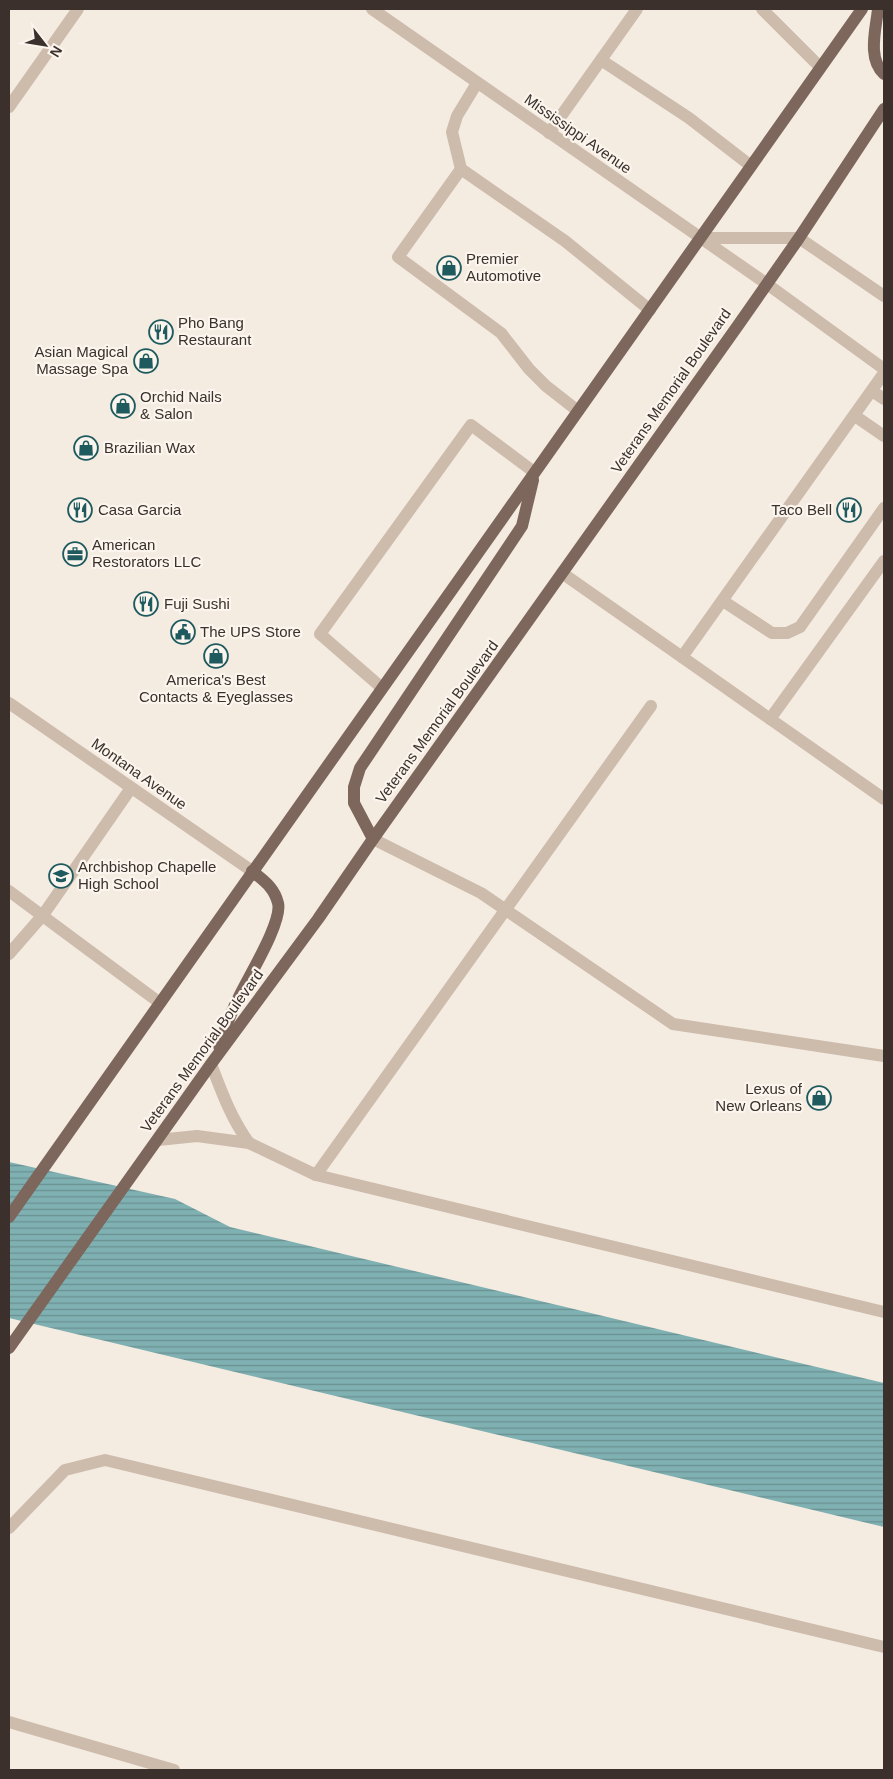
<svg xmlns="http://www.w3.org/2000/svg" width="893" height="1779" viewBox="0 0 893 1779" font-family="Arial,sans-serif">
  <defs>
    <pattern id="water-rules" width="6" height="5" patternUnits="userSpaceOnUse" patternTransform="scale(1.25)"><rect width="6" height="5" fill="#7fb0b2"/><path d="M0 2.5h6" fill="none" stroke="#699091"/></pattern>
  </defs>
  <rect width="100%" height="100%" fill="#f4ebe1"/>
  <polygon fill="url(#water-rules)" points="9,1162 175,1199 230,1227 884,1383 884,1527 9,1318"/>
  <g fill="none" stroke-linecap="round" stroke-linejoin="round">
    <g stroke="#cdbbac" stroke-width="12">
      <polyline points="762,9 820,67"/>
      <polyline points="601,60 689,118 751,166"/>
      <polyline points="549,133 637,9"/>
      <polyline points="461,169 452,132 457,116 477,83"/>
      <polyline points="700,238 799,238 884,296"/>
      <polyline points="767,284 884,369"/>
      <polyline points="884,373 682,657 884,799"/>
      <polyline points="872,391 884,399"/>
      <polyline points="578,411 546,386 529,369 501,333 398,257 461,169 565,241 650,310"/>
      <polyline points="855,416 884,436"/>
      <polyline points="562,573 682,657"/>
      <polyline points="723,601 772,633 787,633 800,627 884,508"/>
      <polyline points="382,688 320,634 471,425 534,472"/>
      <polyline points="9,703 252,871"/>
      <polyline points="770,719 884,561"/>
      <polyline points="373,839 481,893 673,1024 884,1056"/>
      <polyline points="9,891 160,1003"/>
      <polyline points="9,954 43,915 131,788"/>
      <path d="M158,1140L197,1136L249,1143C231,1118 222,1093 211,1064"/>
      <polyline points="249,1143 316,1175 884,1312"/>
      <polyline points="316,1175 651,706"/>
      <polyline points="9,1528 65,1470 105,1460 884,1647"/>
      <polyline points="9,1722 174,1770"/>
    </g>
    <g stroke="#cdbbac" stroke-width="12">
      <polyline points="372,9 767,284"/>
      <polyline points="9,107 78,9"/>
    </g>
    <g stroke="#7d675c" stroke-width="12">
      <path d="M878,9C876,29 867,58 884,74"/>
      <polyline points="373,839 354,803 354,787 360,768 522,526 533,480"/>
      <path d="M219,1046C225,1030 230,1014 238,999C247,979 283,922 278,903C274,887 264,881 252,871"/>
      <polyline points="9,1217 862,9"/>
      <polyline points="9,1348 211,1064 318,919 373,839 739,324 799,238 884,109"/>
    </g>
  </g>
  <defs>
    <g id="shop-ring" transform="scale(1.25)"><circle r="9.5" fill="#fbf5ee" stroke="#1f5a5e" stroke-width="1.5"/><path d="M-5-2.5h2.3a2.7 3.5 0 0 1 5.4 0H5L5.5 6h-11ZM-1.5-2.5h3a1.5 2.3 0 0 0-3 0Z" fill="#1f5a5e"/></g>
    <g id="restaurant-ring" transform="scale(1.25)"><circle r="9.5" fill="#fbf5ee" stroke="#1f5a5e" stroke-width="1.5"/><path d="M-5-6h1v4h1v-4h1v4h1v-4h1v5L-1.5 .5V6h-2V.5L-5-1ZM5-6V6H3V1.5H1.5Q1.5-4 5-6Z" fill="#1f5a5e"/></g>
    <g id="office-ring" transform="scale(1.25)"><circle r="9.5" fill="#fbf5ee" stroke="#1f5a5e" stroke-width="1.5"/><path d="M-6-3h4V-5.5h4V-3h4V5H-6ZM-1-4.5V-3h2v-1.5ZM-6 0V1H6V0Z" fill="#1f5a5e"/></g>
    <g id="civic-ring" transform="scale(1.25)"><circle r="9.5" fill="#fbf5ee" stroke="#1f5a5e" stroke-width="1.5"/><path d="M-.6-6.5H3V-4.5H.6V-3L4-1V1h2V6H-6V1h2V-1L-.6-3ZM-1.2 2.5V6h2.4V2.5Z" fill="#1f5a5e"/></g>
    <g id="school-ring" transform="scale(1.25)"><circle r="9.5" fill="#fbf5ee" stroke="#1f5a5e" stroke-width="1.5"/><path d="M0-5L7-2L0 1L-7-2ZM-4 1L0 2.5L4 1V4Q0 6-4 4Z" fill="#1f5a5e"/></g>
  </defs>
  <g fill-rule="evenodd">
    <use href="#shop-ring" x="449" y="268"/>
    <use href="#restaurant-ring" x="161" y="332"/>
    <use href="#shop-ring" x="146" y="361"/>
    <use href="#shop-ring" x="123" y="406"/>
    <use href="#shop-ring" x="86" y="448"/>
    <use href="#restaurant-ring" x="80" y="510"/>
    <use href="#restaurant-ring" x="849" y="510"/>
    <use href="#office-ring" x="75" y="554"/>
    <use href="#restaurant-ring" x="146" y="604"/>
    <use href="#civic-ring" x="183" y="632"/>
    <use href="#shop-ring" x="216" y="656"/>
    <use href="#school-ring" x="61" y="876"/>
    <use href="#shop-ring" x="819" y="1098"/>
  </g>
  <g text-anchor="middle" stroke-width="4.5" stroke-linejoin="round" paint-order="stroke">
    <g font-size="15" fill="#3b302b" stroke="#fbf5ee">
      <text transform="translate(578 134) rotate(35)" y="5">Mississippi Avenue</text>
      <text transform="translate(671 391) rotate(-55)" y="5">Veterans Memorial Boulevard</text>
      <text transform="translate(437 722) rotate(-54)" y="5">Veterans Memorial Boulevard</text>
      <text transform="translate(139 774) rotate(35)" y="5">Montana Avenue</text>
      <text transform="translate(202 1051) rotate(-54)" y="5">Veterans Memorial Boulevard</text>
    </g>
    <g font-size="15" fill="#3b302b" stroke="#fbf5ee" text-anchor="start">
      <text x="466" y="264">Premier<tspan x="466" dy="17">Automotive</tspan></text>
      <text x="178" y="328">Pho Bang<tspan x="178" dy="17">Restaurant</tspan></text>
      <text x="128" y="357" text-anchor="end">Asian Magical<tspan x="128" dy="17">Massage Spa</tspan></text>
      <text x="140" y="402">Orchid Nails<tspan x="140" dy="17">&amp; Salon</tspan></text>
      <text x="104" y="453">Brazilian Wax</text>
      <text x="98" y="515">Casa Garcia</text>
      <text x="832" y="515" text-anchor="end">Taco Bell</text>
      <text x="92" y="550">American<tspan x="92" dy="17">Restorators LLC</tspan></text>
      <text x="164" y="609">Fuji Sushi</text>
      <text x="200" y="637">The UPS Store</text>
      <text x="216" y="685" text-anchor="middle">America's Best<tspan x="216" dy="17">Contacts &amp; Eyeglasses</tspan></text>
      <text x="78" y="872">Archbishop Chapelle<tspan x="78" dy="17">High School</tspan></text>
      <text x="802" y="1094" text-anchor="end">Lexus of<tspan x="802" dy="17">New Orleans</tspan></text>
    </g>
  </g>
  <rect width="893" height="1779" fill="none" stroke="#3b302b" stroke-width="20"/>
  <g transform="translate(45 45) rotate(121)" stroke="#fbf5ee" stroke-width="4" paint-order="stroke">
  <path d="M0-4L9 19L0 12L-9 19Z" fill="#3b302b"/>
  <text y="-8" font-size="14" font-weight="bold" text-anchor="middle" fill="#3b302b">N</text>
  </g>
</svg>
